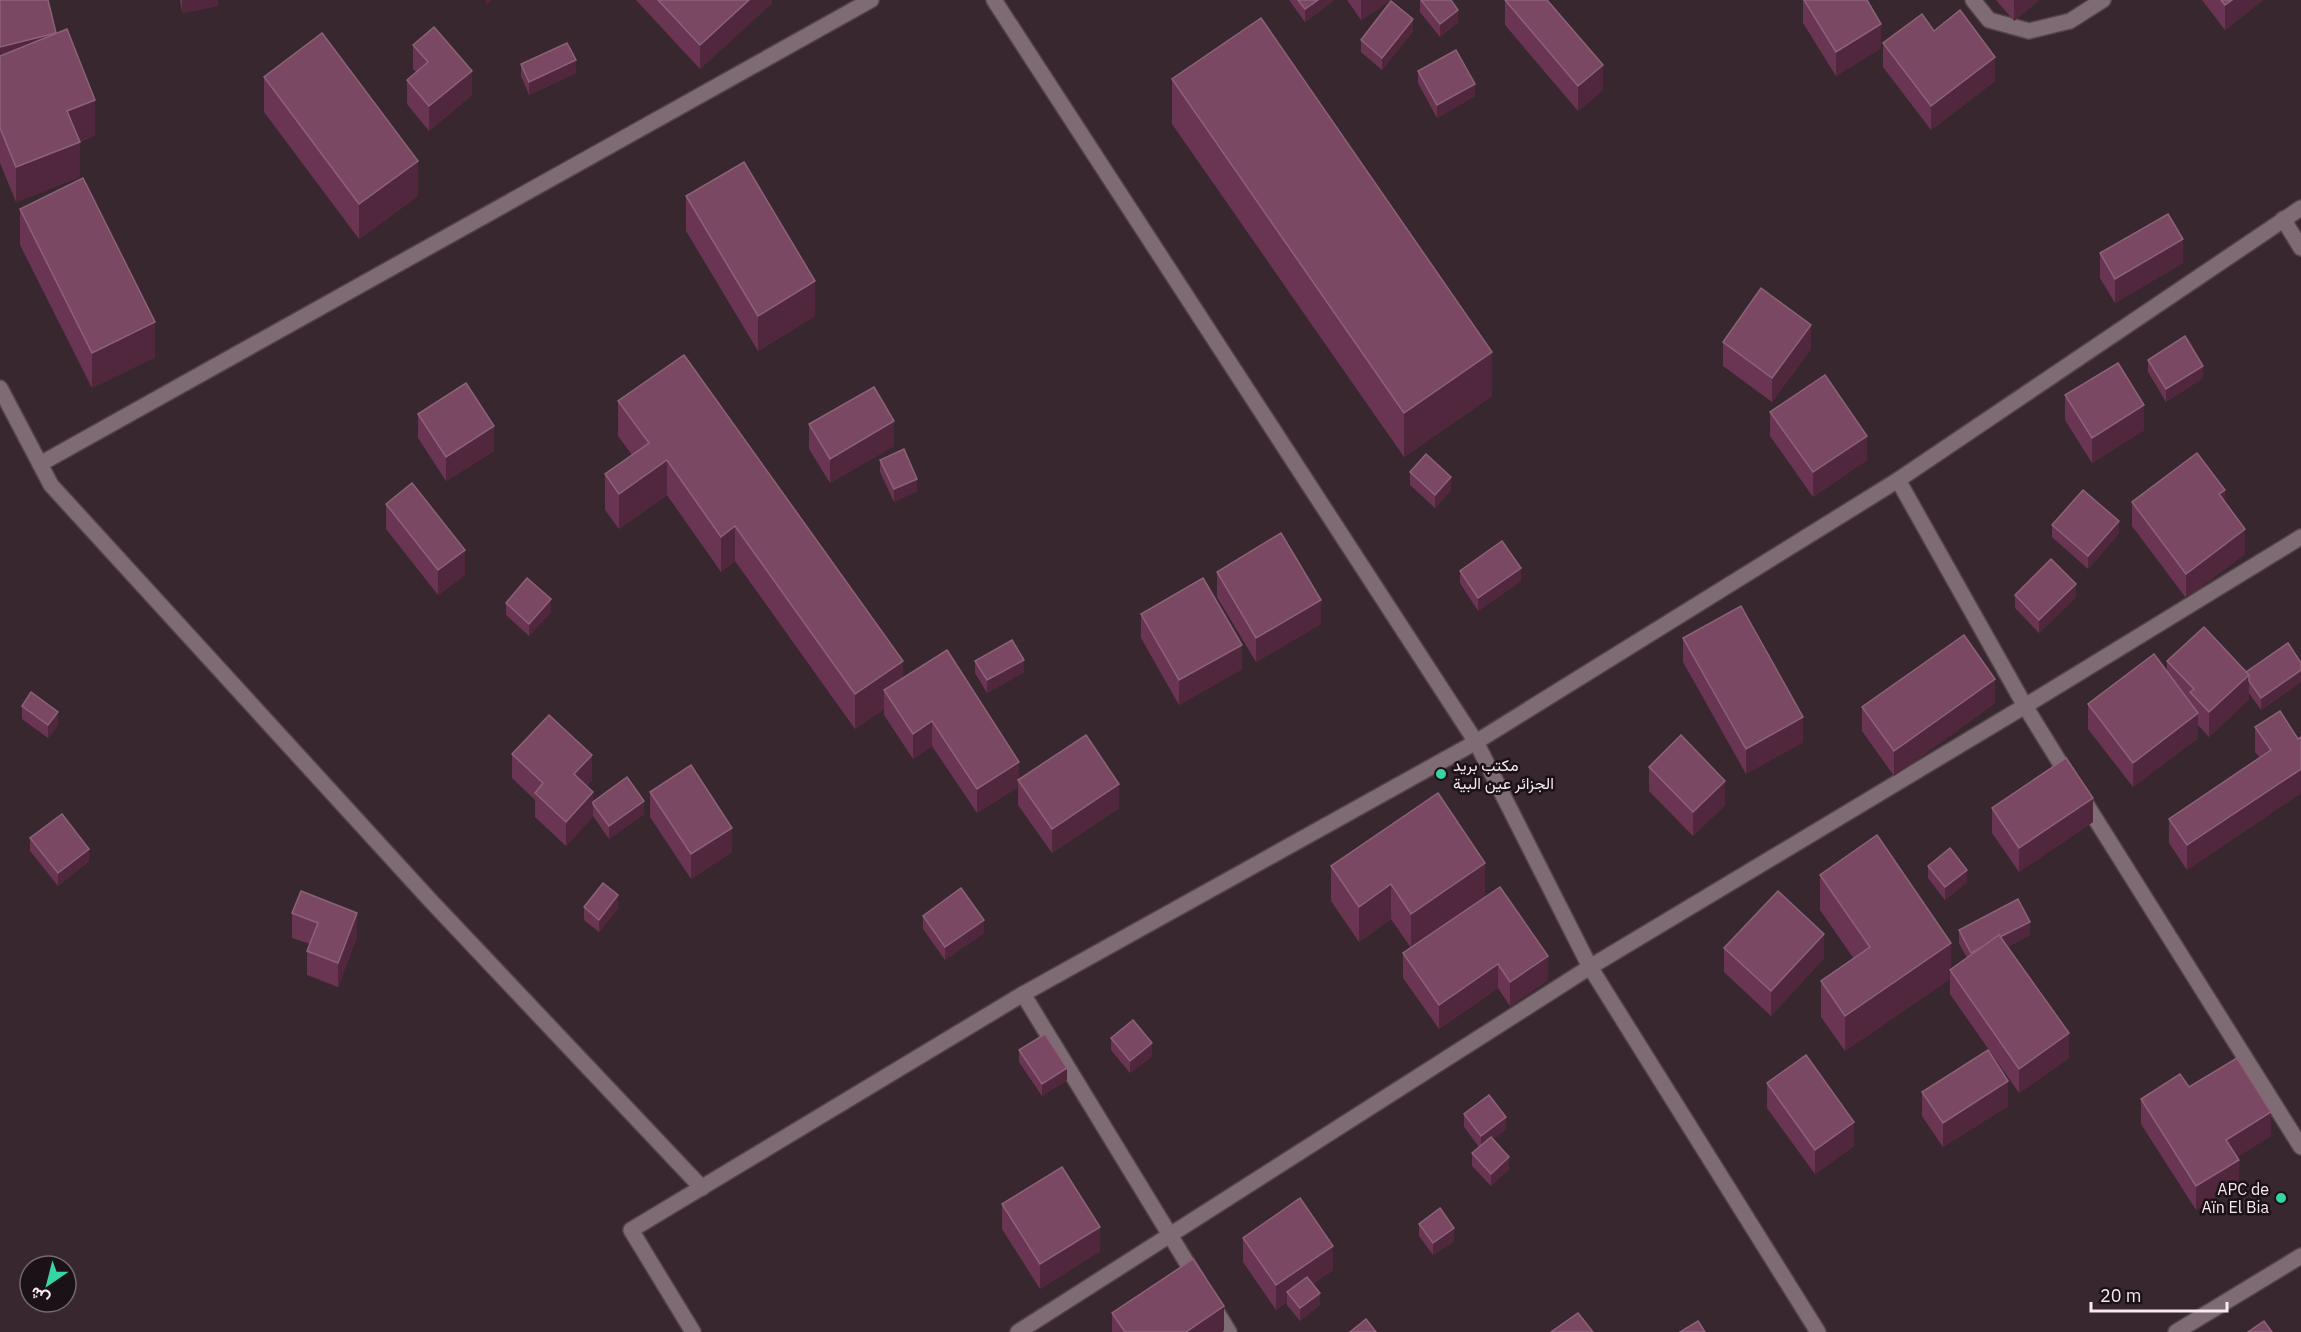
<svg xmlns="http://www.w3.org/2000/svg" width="2301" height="1332" viewBox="0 0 2301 1332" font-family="'IBM Plex Sans',Vazirmatn,sans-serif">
  <rect width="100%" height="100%" fill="#38272f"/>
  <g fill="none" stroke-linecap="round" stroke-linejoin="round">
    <g stroke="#53444b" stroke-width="18">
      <g id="minor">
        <polyline points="1973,0 1989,20 2029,31 2070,21 2103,0"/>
        <polyline points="2283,219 2301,248"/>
        <polyline points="0,388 51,485 430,900 702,1188"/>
        <polyline points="40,464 871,0"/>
        <polyline points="1898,480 2025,706 2070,779"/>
        <polyline points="2083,799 2301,1147"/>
        <polyline points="1023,994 1198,1281"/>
        <polyline points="1215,1309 1229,1332"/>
        <polyline points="693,1332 631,1230 1023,994 1476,742 1898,480 2301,208"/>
        <polyline points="1018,1332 1590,967 2025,706 2301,537"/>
        <polyline points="2176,1332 2301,1256"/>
      </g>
    </g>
    <g stroke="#53444b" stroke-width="18">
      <polyline id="tertiary" points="994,0 1476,742 1590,967 1818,1332"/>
    </g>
    <use href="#minor" stroke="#7f6b74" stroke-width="15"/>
    <use href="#tertiary" stroke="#7f6b74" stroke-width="15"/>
  </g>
  <g fill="#6a3552">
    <polygon points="0,0 56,33 95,135 80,142 80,177 16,202 0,163"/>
    <polygon points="180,0 218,0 218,6 182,13"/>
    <polygon points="636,0 772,0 772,3 700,69"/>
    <polygon points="1289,0 1333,0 1333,1 1305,22"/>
    <polygon points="1347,0 1391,0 1361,20"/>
    <polygon points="1420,0 1458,22 1440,37 1420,12"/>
    <polygon points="1505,0 1603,90 1578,111 1505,25"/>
    <polygon points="1803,0 1867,0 1881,48 1836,76 1803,23"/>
    <polygon points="1996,0 2039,0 2014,21"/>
    <polygon points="2202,0 2263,0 2225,30"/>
    <polygon points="1413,31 1382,70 1361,52 1361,40"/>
    <polygon points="1934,31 1995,81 1931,130 1883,67 1883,43"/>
    <polygon points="413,45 472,95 429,131 407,104 407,80 416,72 413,69"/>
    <polygon points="521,64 576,73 529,95 521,76"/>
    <polygon points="1418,71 1475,96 1437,118 1418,83"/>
    <polygon points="264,77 418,196 359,239 264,112"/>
    <polygon points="1172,79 1492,396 1404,457 1172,124"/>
    <polygon points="686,196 815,316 758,351 686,231"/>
    <polygon points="20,209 155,357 92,388 20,245"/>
    <polygon points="2100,253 2183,263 2115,303 2100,278"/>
    <polygon points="1723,342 1811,349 1772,402 1723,366"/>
    <polygon points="2148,360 2203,378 2166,402 2148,372"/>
    <polygon points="2065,395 2144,430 2092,463 2065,420"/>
    <polygon points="618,401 903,679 1019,780 1119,808 1052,853 1018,805 1018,787 977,813 932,746 913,759 884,715 884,709 855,729 735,561 721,572 667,495 619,529 605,510 605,474 632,455 618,436"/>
    <polygon points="1770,412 1867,460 1813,497 1770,436"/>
    <polygon points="418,414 494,451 446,481 418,438"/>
    <polygon points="809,424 894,446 830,483 809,449"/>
    <polygon points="880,460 917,491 894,502 880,472"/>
    <polygon points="1410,472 1451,490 1435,508 1410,485"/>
    <polygon points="2132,502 2225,502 2245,554 2186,598 2132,526"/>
    <polygon points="386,504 465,575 438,595 386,529"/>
    <polygon points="2052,525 2119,533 2088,569 2052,537"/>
    <polygon points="1460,571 1521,581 1478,611 1460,583"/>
    <polygon points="1217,572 1321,624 1256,662 1217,597"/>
    <polygon points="2015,595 2076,597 2039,633 2015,608"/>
    <polygon points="506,603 551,612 529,636 506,615"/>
    <polygon points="1141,614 1242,669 1179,705 1141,638"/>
    <polygon points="1683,638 1803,742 1746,774 1683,662"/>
    <polygon points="975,661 1024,672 987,693 975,673"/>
    <polygon points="2167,661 2246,672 2301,663 2301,682 2261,710 2249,693 2249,699 2209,737 2198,725 2198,738 2133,787 2088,729 2088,704 2167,671"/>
    <polygon points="1995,703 1894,776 1862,731 1862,707"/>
    <polygon points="22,706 58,725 48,738 22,719"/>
    <polygon points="2255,727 2298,739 2301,737 2301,793 2187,870 2169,843 2169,819 2260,758 2255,752"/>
    <polygon points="512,754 592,780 586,786 593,802 644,814 609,839 593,816 566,846 535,817 535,800 512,778"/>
    <polygon points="1649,767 1725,805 1693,836 1649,791"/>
    <polygon points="650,792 732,852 691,879 650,817"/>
    <polygon points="1992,808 2093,822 2019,872 1992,833"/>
    <polygon points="30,838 89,861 58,886 30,851"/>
    <polygon points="1331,866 1485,897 1548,980 1510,1006 1498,988 1439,1029 1403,978 1403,953 1411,948 1391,919 1359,942 1331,901"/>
    <polygon points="1928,866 1967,882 1945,900 1928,878"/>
    <polygon points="1820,875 1951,969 1967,958 1959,943 1959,930 2030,935 2007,947 2069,1058 2019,1093 1950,994 1950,979 1845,1051 1821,1017 1821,981 1854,959 1820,910"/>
    <polygon points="584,907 618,908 599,932 584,920"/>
    <polygon points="292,913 357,937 338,987 307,975 307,951 310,944 292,938"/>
    <polygon points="923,916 984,933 945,960 923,929"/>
    <polygon points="1724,948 1824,958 1771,1016 1724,972"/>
    <polygon points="1111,1038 1152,1056 1130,1073 1111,1050"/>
    <polygon points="1019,1050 1067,1080 1042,1096 1019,1062"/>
    <polygon points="1767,1083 1854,1146 1815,1174 1767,1108"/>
    <polygon points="2189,1087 2271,1136 2237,1157 2239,1184 2196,1210 2141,1124 2141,1099"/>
    <polygon points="1922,1092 2008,1106 1943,1147 1922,1116"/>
    <polygon points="1464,1114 1506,1129 1493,1139 1509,1169 1491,1186 1472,1166 1472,1153 1479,1147 1464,1127"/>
    <polygon points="1002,1204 1100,1251 1040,1289 1002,1229"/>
    <polygon points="1419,1224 1454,1241 1433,1255 1419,1236"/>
    <polygon points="1243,1238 1333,1270 1313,1284 1320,1305 1300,1321 1287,1305 1287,1302 1276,1310 1243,1262"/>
    <polygon points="1112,1313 1224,1330 1222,1332 1112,1332"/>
  </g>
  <g fill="#50273d">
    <polygon points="182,0 218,0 218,6 182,13"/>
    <polygon points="486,0 492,0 486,5"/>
    <polygon points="749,0 772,0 772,3 700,69 700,45"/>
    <polygon points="1318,0 1333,0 1333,1 1305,22 1305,9"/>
    <polygon points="1361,0 1391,0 1361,20"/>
    <polygon points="2014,0 2039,0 2014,21"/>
    <polygon points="2232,0 2263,0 2225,30 2225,5"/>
    <polygon points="1458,10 1458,22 1440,37 1440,24"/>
    <polygon points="1413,19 1413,31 1382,70 1382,58"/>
    <polygon points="1881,24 1881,48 1836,76 1836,52"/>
    <polygon points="56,34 0,71 0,47"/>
    <polygon points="1995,57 1995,81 1931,130 1931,106"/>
    <polygon points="576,60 576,73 529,95 529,82"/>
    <polygon points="1603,65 1603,90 1578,111 1578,86"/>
    <polygon points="472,71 472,95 429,131 429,106"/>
    <polygon points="1475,84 1475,96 1437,118 1437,105"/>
    <polygon points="95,100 95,135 67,146 67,111"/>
    <polygon points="80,142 80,177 16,202 16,167"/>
    <polygon points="418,161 418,196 359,239 359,204"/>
    <polygon points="2183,239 2183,263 2115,303 2115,279"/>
    <polygon points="815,281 815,316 758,351 758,316"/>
    <polygon points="155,322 155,357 92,388 92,353"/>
    <polygon points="1811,325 1811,349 1772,402 1772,378"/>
    <polygon points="1492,352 1492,396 1404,457 1404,413"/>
    <polygon points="2203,366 2203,378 2166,402 2166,389"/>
    <polygon points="2144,405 2144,430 2092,463 2092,438"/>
    <polygon points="894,421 894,446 830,483 830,459"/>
    <polygon points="494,426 494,451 446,481 446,457"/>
    <polygon points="1867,436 1867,460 1813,497 1813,472"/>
    <polygon points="667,460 667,495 619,529 619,494"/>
    <polygon points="1451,477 1451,490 1435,508 1435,495"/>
    <polygon points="917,479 917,491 894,502 894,489"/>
    <polygon points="2225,490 2225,515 2219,494"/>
    <polygon points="2119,521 2119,533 2088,569 2088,556"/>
    <polygon points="735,526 735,561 721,572 721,537"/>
    <polygon points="2245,529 2245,554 2186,598 2186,574"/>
    <polygon points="465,550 465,575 438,595 438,570"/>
    <polygon points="1521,568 1521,581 1478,611 1478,598"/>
    <polygon points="2076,584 2076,597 2039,633 2039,620"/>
    <polygon points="551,599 551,612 529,636 529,624"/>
    <polygon points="1321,600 1321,624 1256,662 1256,638"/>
    <polygon points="1242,645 1242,669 1179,705 1179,680"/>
    <polygon points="1024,660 1024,672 987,693 987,680"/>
    <polygon points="903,661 903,696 884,690 884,709 855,729 855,694"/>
    <polygon points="2301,670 2301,682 2261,710 2261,698"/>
    <polygon points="2249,675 2249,699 2209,737 2209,712"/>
    <polygon points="1995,679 1995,703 1894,776 1894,751"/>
    <polygon points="58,712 58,725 48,738 48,725"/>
    <polygon points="2198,713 2198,738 2133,787 2133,763"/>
    <polygon points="1803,717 1803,742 1746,774 1746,749"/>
    <polygon points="932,721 932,746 913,759 913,734"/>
    <polygon points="592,755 592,780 574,799 574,774"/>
    <polygon points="1019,762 1019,782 1018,780 1018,787 977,813 977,789"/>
    <polygon points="2301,769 2301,793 2187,870 2187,845"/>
    <polygon points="1725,781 1725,805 1693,836 1693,812"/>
    <polygon points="1119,784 1119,808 1052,853 1052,829"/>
    <polygon points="593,792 593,817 566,846 566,822"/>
    <polygon points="2093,798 2093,822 2019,872 2019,848"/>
    <polygon points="644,801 644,814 609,839 609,826"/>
    <polygon points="732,828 732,852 691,879 691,854"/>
    <polygon points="89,849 89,861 58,886 58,873"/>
    <polygon points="1485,863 1485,898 1411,949 1411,914"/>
    <polygon points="1967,870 1967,882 1945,900 1945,887"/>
    <polygon points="1391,884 1391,919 1359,942 1359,907"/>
    <polygon points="618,895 618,908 599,932 599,920"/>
    <polygon points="357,913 357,937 338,987 338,963"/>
    <polygon points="984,920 984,933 945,960 945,947"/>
    <polygon points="2030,922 2030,935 1971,965 1971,953"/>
    <polygon points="1824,934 1824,958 1771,1016 1771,991"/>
    <polygon points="1951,943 1951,972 1950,970 1950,979 1845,1051 1845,1016"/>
    <polygon points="1548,956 1548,980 1510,1006 1510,982"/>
    <polygon points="1498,964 1498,988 1439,1029 1439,1005"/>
    <polygon points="2069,1033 2069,1058 2019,1093 2019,1069"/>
    <polygon points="1152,1043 1152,1056 1130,1073 1130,1061"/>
    <polygon points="1067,1068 1067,1080 1042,1096 1042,1084"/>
    <polygon points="2008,1081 2008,1106 1943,1147 1943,1123"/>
    <polygon points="2271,1112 2271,1136 2226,1164 2226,1140"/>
    <polygon points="1506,1117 1506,1129 1481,1149 1481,1136"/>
    <polygon points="1854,1122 1854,1146 1815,1174 1815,1150"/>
    <polygon points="1509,1157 1509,1169 1491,1186 1491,1174"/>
    <polygon points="2239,1160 2239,1184 2196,1210 2196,1186"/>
    <polygon points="1100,1227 1100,1251 1040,1289 1040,1264"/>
    <polygon points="1454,1228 1454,1241 1433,1255 1433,1243"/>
    <polygon points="1333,1246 1333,1270 1293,1299 1287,1292 1287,1302 1276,1310 1276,1285"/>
    <polygon points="1320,1293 1320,1305 1300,1321 1300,1308"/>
    <polygon points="1224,1306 1224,1330 1222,1332 1186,1332"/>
  </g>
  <g fill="#7a4863" stroke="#8d6279" stroke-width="1.5">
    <polygon points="0,0 48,0 56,33 0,47"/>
    <polygon points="658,0 749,0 700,45"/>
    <polygon points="1298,0 1318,0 1305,9"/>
    <polygon points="1421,0 1451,0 1458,10 1440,24"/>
    <polygon points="1505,0 1547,0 1603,65 1578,86"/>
    <polygon points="1804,0 1867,0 1881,24 1836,52"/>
    <polygon points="2221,0 2232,0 2225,5"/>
    <polygon points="1391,1 1413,19 1382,58 1361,40"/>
    <polygon points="1960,10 1995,57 1931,106 1883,43 1922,14 1934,31"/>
    <polygon points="1261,18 1492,352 1404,413 1172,79"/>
    <polygon points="434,27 472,71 429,106 407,80 428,62 413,45"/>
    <polygon points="67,29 95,100 67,111 80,142 16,167 0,128 0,56"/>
    <polygon points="322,33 418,161 359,204 264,77"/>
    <polygon points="567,43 576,60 529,82 521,64"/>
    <polygon points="1456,50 1475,84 1437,105 1418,71"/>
    <polygon points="744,162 815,281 758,316 686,196"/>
    <polygon points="83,178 155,322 92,353 20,209"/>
    <polygon points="2168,214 2183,239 2115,279 2100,253"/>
    <polygon points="1761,288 1811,325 1772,378 1723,342"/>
    <polygon points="2185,336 2203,366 2166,389 2148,360"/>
    <polygon points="684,355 903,661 855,694 735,526 721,537 667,460 619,494 605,474 649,443 618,401"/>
    <polygon points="2118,363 2144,405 2092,438 2065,395"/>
    <polygon points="1825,375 1867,436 1813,472 1770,412"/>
    <polygon points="466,383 494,426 446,457 418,414"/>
    <polygon points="874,387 894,421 830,459 809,424"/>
    <polygon points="904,449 917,479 894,489 880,460"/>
    <polygon points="2197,453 2225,490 2219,494 2245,529 2186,574 2132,502"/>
    <polygon points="1426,454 1451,477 1435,495 1410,472"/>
    <polygon points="412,483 465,550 438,570 386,504"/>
    <polygon points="2083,490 2119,521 2088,556 2052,525"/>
    <polygon points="1281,533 1321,600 1256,638 1217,572"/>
    <polygon points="1502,541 1521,568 1478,598 1460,571"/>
    <polygon points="2051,559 2076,584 2039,620 2015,595"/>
    <polygon points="527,578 551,599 529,624 506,603"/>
    <polygon points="1203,578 1242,645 1179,680 1141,614"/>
    <polygon points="1741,606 1803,717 1746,749 1683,638"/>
    <polygon points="2204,627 2249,675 2209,712 2190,692 2194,689 2167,661"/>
    <polygon points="1964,635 1995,679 1894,751 1862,707"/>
    <polygon points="1012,640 1024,660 987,680 975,661"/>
    <polygon points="2288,643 2301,663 2301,670 2261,698 2249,681 2249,675 2246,672"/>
    <polygon points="947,650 1019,762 977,789 932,721 913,734 884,690"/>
    <polygon points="2154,654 2198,713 2133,763 2088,704"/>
    <polygon points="31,692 58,712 48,725 22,706"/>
    <polygon points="2280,711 2298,739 2301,737 2301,769 2187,845 2169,819 2271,750 2255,727"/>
    <polygon points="549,715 592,755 574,774 593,792 566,822 535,793 543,783 512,754"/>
    <polygon points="1086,735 1119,784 1052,829 1018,780"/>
    <polygon points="1681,735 1725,781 1693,812 1649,767"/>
    <polygon points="2066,758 2093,798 2019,848 1992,808"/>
    <polygon points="691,765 732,828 691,854 650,792"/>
    <polygon points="627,777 644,801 609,826 593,804 593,802"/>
    <polygon points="1438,793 1485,863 1411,914 1391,884 1359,907 1331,866"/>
    <polygon points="62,814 89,849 58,873 30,838"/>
    <polygon points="1877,835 1951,943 1845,1016 1821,981 1870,947 1820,875"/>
    <polygon points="1950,848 1967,870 1945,887 1928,866"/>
    <polygon points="603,883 618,895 599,920 584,907"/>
    <polygon points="1500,887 1548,956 1510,982 1498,964 1439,1005 1403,953"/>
    <polygon points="961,888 984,920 945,947 923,916"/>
    <polygon points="301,891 357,913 338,963 307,951 318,923 292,913"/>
    <polygon points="1778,891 1824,934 1771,991 1724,948"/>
    <polygon points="2018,899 2030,922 2000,937 1999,935 1984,946 1971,953 1959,930"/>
    <polygon points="1999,935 2069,1033 2019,1069 1950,970"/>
    <polygon points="1133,1020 1152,1043 1130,1061 1111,1038"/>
    <polygon points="1045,1034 1067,1068 1042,1084 1019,1050"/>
    <polygon points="1988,1050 2008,1081 1943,1123 1922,1092"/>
    <polygon points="1806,1055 1854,1122 1815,1150 1767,1083"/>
    <polygon points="2237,1058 2271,1112 2226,1140 2239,1160 2196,1186 2141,1099 2180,1074 2189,1087"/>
    <polygon points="1489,1095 1506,1117 1481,1136 1464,1114"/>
    <polygon points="1491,1137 1509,1157 1491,1174 1472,1153"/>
    <polygon points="1062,1167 1100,1227 1040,1264 1002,1204"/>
    <polygon points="1300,1198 1333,1246 1276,1285 1243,1238"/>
    <polygon points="1440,1208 1454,1228 1433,1243 1419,1224"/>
    <polygon points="1193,1259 1224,1306 1186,1332 1125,1332 1112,1313"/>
    <polygon points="1307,1277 1320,1293 1300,1308 1287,1292"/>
    <polygon points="1578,1313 1593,1332 1551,1332"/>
    <polygon points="1366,1319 1376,1332 1350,1332"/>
    <polygon points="1698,1321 1705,1332 1680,1332"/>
    <polygon points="2264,1321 2272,1332 2248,1332"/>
  </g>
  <g fill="#37d4a6" stroke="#1a1216" stroke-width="2">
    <circle cx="1441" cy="774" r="6"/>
    <circle cx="2281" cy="1198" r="6"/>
  </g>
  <g text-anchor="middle" stroke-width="5" stroke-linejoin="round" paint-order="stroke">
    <g font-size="16" fill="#f6eaef" stroke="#1a1216" text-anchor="start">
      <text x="1453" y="771">مكتب بريد<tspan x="1453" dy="18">الجزائر عين البية</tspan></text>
      <text x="2269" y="1195" text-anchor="end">APC de<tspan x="2269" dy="18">Aïn El Bia</tspan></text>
    </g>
  </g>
  <g transform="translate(48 1284) rotate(215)"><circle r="28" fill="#1a1216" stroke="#72686d" stroke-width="1.5"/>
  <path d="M0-4.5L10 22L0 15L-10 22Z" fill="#37d4a6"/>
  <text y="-9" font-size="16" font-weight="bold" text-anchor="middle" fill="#f6eaef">ش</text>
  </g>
  <path d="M2091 1302v9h136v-9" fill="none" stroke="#f6eaef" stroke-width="3"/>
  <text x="2100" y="1302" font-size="18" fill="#f6eaef" stroke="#1a1216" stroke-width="4.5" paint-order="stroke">20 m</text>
</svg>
